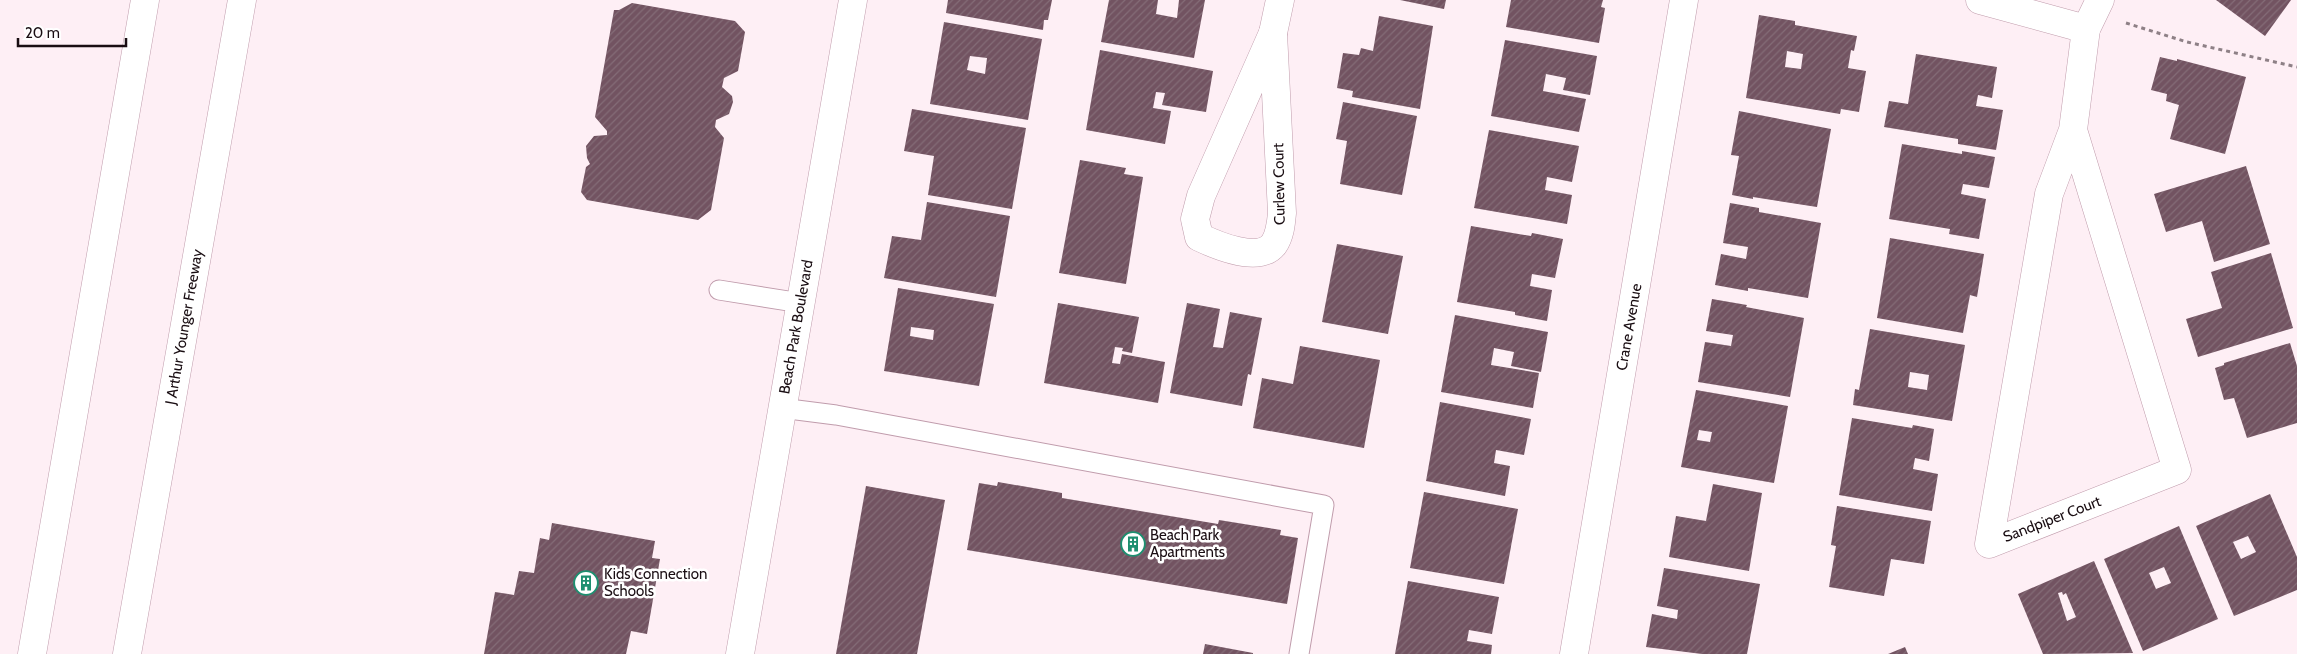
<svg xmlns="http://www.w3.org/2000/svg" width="2297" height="654" viewBox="0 0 2297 654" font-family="Cabin,sans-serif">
  <defs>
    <pattern id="building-hatch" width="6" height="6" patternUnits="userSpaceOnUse" patternTransform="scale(1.25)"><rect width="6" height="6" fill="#725361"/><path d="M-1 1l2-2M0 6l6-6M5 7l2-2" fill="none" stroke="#846c77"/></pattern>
  </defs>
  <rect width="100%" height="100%" fill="#feeff5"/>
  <g fill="url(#building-hatch)" fill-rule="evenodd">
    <polygon points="948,0 1052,0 1048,20 1044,20 1043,30 946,13"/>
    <polygon points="1109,0 1158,0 1156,14 1177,18 1179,0 1205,0 1194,58 1101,42"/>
    <polygon points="1400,0 1446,0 1444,9"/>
    <polygon points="1511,0 1603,0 1601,7 1605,8 1599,43 1506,27"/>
    <polygon points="2216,0 2291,0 2265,36"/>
    <polygon points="632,3 735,21 745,32 738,71 724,78 722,87 732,96 733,102 729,114 716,120 715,127 724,138 711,210 698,220 587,200 581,192 586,167 590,164 587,158 586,146 594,136 607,135 607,131 595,117 614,10 619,10"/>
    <path d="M1759,15L1795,21V25L1857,36L1854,51L1851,50L1848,68L1866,71L1859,112L1841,109L1840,114L1746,98ZM1787,51L1803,54L1801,69L1785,67Z"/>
    <polygon points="1379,16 1433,26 1420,109 1352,97 1353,91 1337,88 1343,53 1359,55 1361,48 1373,51"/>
    <path d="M944,22L1042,39L1028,120L930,104ZM970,56L987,58L985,74L967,70Z"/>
    <polygon points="1505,40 1597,56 1590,95 1563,90 1566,78 1546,74 1543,91 1586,99 1579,132 1491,116"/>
    <polygon points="1100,50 1213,71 1206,112 1162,105 1165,93 1156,92 1153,108 1171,111 1165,144 1086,130"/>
    <polygon points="1916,54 1997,67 1992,98 1978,95 1976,106 2003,110 1996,150 1958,144 1958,139 1884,127 1889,101 1908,104"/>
    <polygon points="2160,57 2177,61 2177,59 2246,77 2225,154 2170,139 2179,105 2166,101 2167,94 2151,90"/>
    <polygon points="1343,102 1417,116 1402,195 1340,184 1347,141 1336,139"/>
    <polygon points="912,109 1026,128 1012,209 928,195 934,156 904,151"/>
    <polygon points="1739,111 1831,129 1817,207 1753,197 1753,199 1732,195 1739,156 1731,155"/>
    <polygon points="1489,130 1579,146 1572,182 1547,177 1545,190 1572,195 1567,224 1474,208"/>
    <polygon points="1902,144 1962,154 1962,151 1995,157 1989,188 1963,184 1961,194 1986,199 1979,239 1949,234 1950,229 1889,219"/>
    <polygon points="1080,160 1126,168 1124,174 1143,177 1126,284 1059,273"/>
    <polygon points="2246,166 2270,244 2214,262 2202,221 2166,232 2154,194"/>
    <polygon points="927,202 1010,216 996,297 884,278 892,236 921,240"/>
    <polygon points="1730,203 1759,208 1759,212 1821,223 1808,298 1748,288 1748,291 1715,285 1721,254 1746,259 1748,247 1723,243"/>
    <polygon points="1471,226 1531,236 1532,233 1563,239 1555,278 1532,274 1530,286 1552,290 1547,321 1515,315 1515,312 1457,302"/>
    <polygon points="1890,238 1984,254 1977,297 1970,295 1963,333 1877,318"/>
    <polygon points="1337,244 1403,256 1388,334 1322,322"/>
    <polygon points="2271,253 2293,328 2198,357 2186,319 2222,308 2211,272"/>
    <path d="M898,288L994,304L979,386L884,371ZM911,327L934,330L933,340L910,336Z"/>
    <polygon points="1712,299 1747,305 1746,307 1804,318 1790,397 1698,382 1705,342 1731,346 1733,335 1706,331"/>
    <polygon points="1058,303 1139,317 1132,353 1122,351 1123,348 1115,347 1112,363 1120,364 1122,354 1165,362 1158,403 1044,383"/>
    <polygon points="1187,303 1220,309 1213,347 1223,348 1230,312 1262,318 1251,375 1248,374 1242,406 1170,393"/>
    <polygon points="1455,315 1548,332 1541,372 1511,366 1514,352 1494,348 1491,365 1539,373 1533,408 1441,392"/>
    <path d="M1870,329L1965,345L1952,421L1853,405L1855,389L1859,390ZM1910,372L1929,375L1927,390L1908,387Z"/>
    <polygon points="2290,343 2297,366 2297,423 2247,438 2234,398 2224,400 2215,368 2224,365 2224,363"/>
    <polygon points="1300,346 1380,360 1364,448 1253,428 1262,378 1293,384"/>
    <path d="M1696,390L1788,406L1774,483L1681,467ZM1699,430L1712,432L1710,442L1697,440Z"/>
    <polygon points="1440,402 1531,419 1524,455 1496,450 1494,463 1510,466 1505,496 1426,481"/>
    <polygon points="1852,418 1912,428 1913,425 1934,429 1929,461 1915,458 1913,469 1938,474 1932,511 1839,495"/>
    <polygon points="998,482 1062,493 1062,498 1218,524 1219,520 1281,530 1280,535 1298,538 1287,604 967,550 979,483 997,486"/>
    <polygon points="1713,484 1762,493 1749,571 1669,557 1676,516 1706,521"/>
    <polygon points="866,486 945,500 917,654 836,654"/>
    <polygon points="1424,492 1518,509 1504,584 1410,568"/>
    <path d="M2270,494L2297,557V590L2234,616L2196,526ZM2248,536L2256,552L2241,559L2233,542Z"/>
    <polygon points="1837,506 1931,521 1924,564 1891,559 1884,596 1829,587 1836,546 1831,545"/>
    <polygon points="552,523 655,541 652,558 660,559 647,634 631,631 626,654 484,654 495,592 514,595 519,571 534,573 540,538 549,540"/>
    <path d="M2179,526L2218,619L2143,651L2104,559ZM2164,567L2171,583L2156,589L2149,573Z"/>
    <path d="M2094,561L2133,653L2043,654L2018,594ZM2062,592L2063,595L2066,593L2076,617L2067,621L2058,593Z"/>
    <polygon points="1664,568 1760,584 1747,654 1702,654 1646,647 1652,614 1677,619 1678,610 1657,606"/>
    <polygon points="1408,581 1499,597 1492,634 1469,630 1467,641 1492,645 1491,654 1395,654"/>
    <polygon points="1205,644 1253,653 1253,654 1203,654"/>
    <polygon points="1905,647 1908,654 1888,654"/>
  </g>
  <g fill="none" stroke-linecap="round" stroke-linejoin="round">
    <g stroke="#c09cac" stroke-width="21">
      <g id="lane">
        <polyline points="719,290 801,303"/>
        <polyline points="781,408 836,415 1324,505 1299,654"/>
      </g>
    </g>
    <g stroke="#c09cac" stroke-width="29">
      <g id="street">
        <polyline points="1980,0 2086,29"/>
        <path d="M1273,33L1282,213C1281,224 1280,235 1274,244C1259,264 1216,245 1199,237L1195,219L1201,196Z"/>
        <polyline points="1273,33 1280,0"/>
        <polyline points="2073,130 2177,470 1989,544 2049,194 2073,130 2086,29 2100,0"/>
        <polyline points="1574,654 1684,0"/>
      </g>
    </g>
    <g stroke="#c09cac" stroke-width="29">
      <polyline id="secondary" points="740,654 853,0"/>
    </g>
    <g stroke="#c09cac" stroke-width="29">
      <g id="highway">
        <polyline points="32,654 145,0"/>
        <polyline points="127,654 242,0"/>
      </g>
    </g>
    <polyline stroke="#8e8086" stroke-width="3" stroke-dasharray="4 4" stroke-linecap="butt" points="2126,23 2187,42 2297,67"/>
    <use href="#lane" stroke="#fff" stroke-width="19"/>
    <use href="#street" stroke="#fff" stroke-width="28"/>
    <use href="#secondary" stroke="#fff" stroke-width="28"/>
    <use href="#highway" stroke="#fff" stroke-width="28"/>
  </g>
  <defs>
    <g id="building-ring" transform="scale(1.25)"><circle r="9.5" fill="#fff" stroke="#1d8f70" stroke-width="1.5"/><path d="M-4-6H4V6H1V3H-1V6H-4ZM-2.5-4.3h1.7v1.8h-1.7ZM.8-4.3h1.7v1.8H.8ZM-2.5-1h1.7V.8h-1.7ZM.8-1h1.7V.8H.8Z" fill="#1d8f70"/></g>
  </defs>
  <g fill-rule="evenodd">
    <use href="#building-ring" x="1133" y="544"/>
    <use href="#building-ring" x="586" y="583"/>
  </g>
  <g text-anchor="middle" stroke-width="5" stroke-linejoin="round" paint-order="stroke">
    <g font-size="15" fill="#190d12" stroke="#fff">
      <text transform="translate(1279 184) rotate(-91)" y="5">Curlew Court</text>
      <text transform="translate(184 327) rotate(-80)" y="5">J Arthur Younger Freeway</text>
      <text transform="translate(796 327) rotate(-80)" y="5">Beach Park Boulevard</text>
      <text transform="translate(1629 327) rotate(-80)" y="5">Crane Avenue</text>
      <text transform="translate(2052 519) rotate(-21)" y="5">Sandpiper Court</text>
    </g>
    <g font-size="15" fill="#190d12" stroke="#fff" text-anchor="start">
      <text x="1150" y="540">Beach Park<tspan x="1150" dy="17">Apartments</tspan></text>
      <text x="604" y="579">Kids Connection<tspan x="604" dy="17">Schools</tspan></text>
    </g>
  </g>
  <path d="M18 38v8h108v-8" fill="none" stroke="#190d12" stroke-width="2.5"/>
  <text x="25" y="38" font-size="15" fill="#190d12" stroke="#ffffff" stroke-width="4" paint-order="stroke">20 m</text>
</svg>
